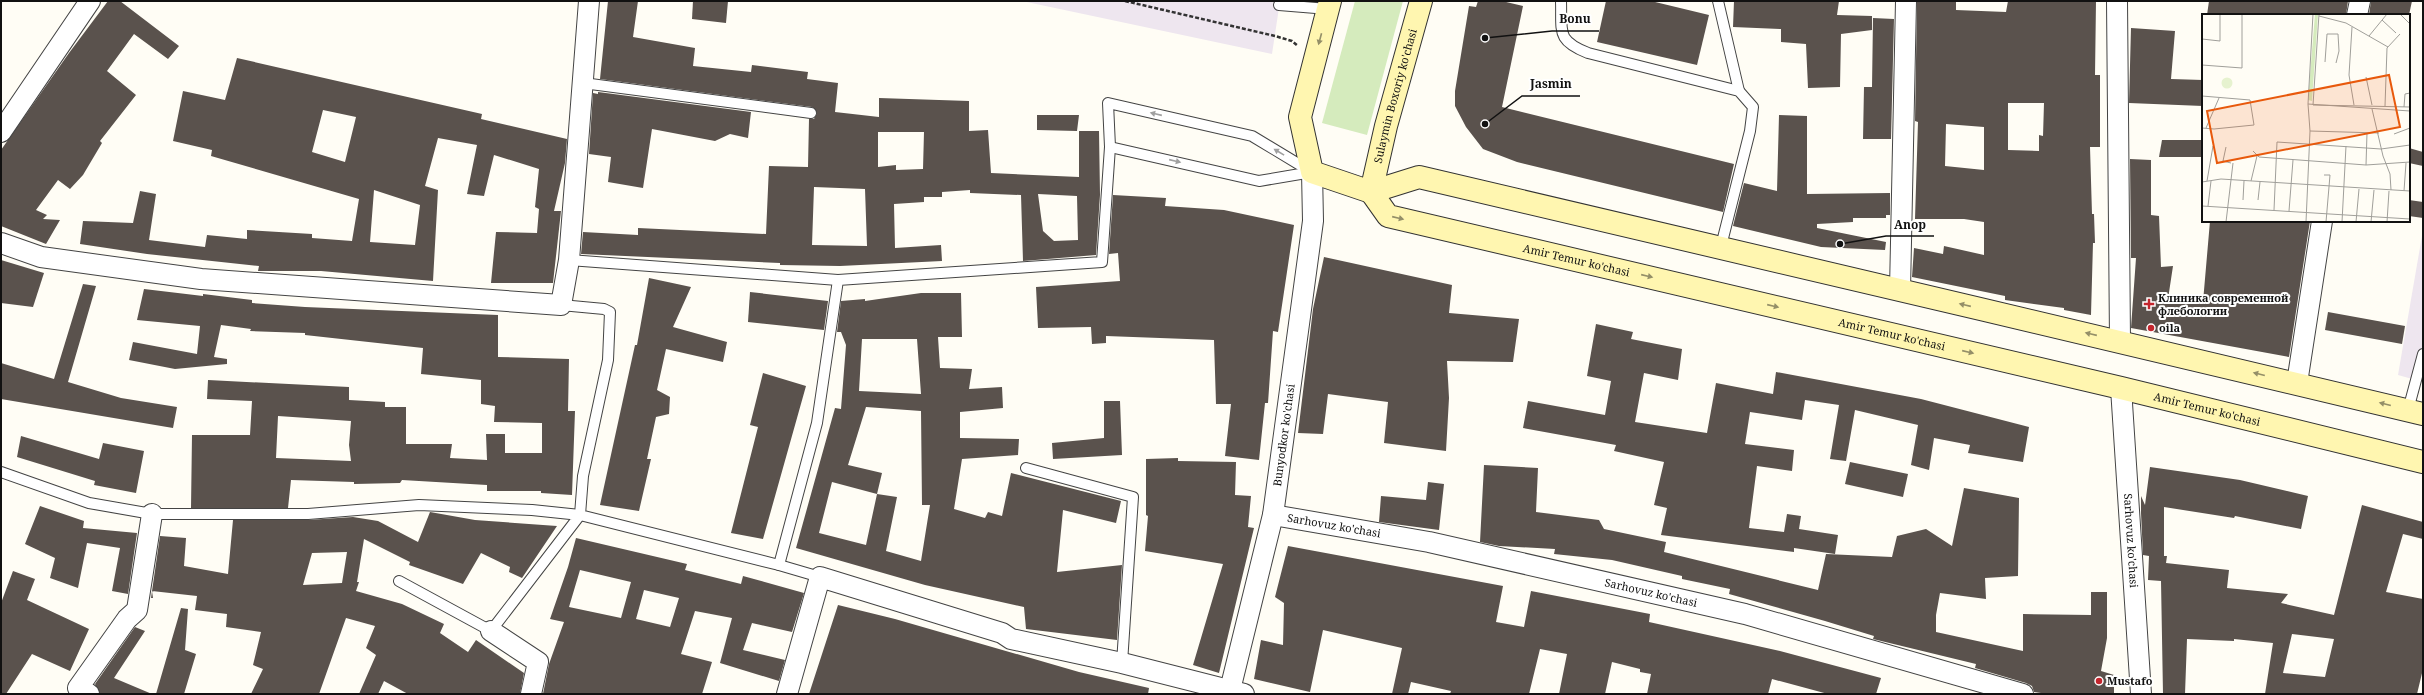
<svg xmlns="http://www.w3.org/2000/svg" width="2424" height="695" viewBox="0 0 2424 695" font-family="'Noto Serif',serif">
  <rect width="100%" height="100%" fill="#fffdf5"/>
  <g fill="#eee6ef">
    <polygon points="1022,1 1280,1 1272,54"/>
    <polygon points="2423,230 2423,382 2398,375"/>
  </g>
  <polygon fill="#d5ebbd" points="1355,1 1403,1 1367,135 1322,123"/>
  <g fill="#5a524d" fill-rule="evenodd">
    <polygon points="108,1 120,1 179,46 168,59 134,34 107,71 136,95 100,141 102,143 83,175 70,189 58,180 36,210 47,215 43,219 60,220 46,244 1,226 1,150 69,53"/>
    <path d="M608,1H638L633,37L695,48L693,66L751,72L752,65L808,72L807,79L838,83L835,112L879,117V98L969,101V131L988,130L991,173L1079,177V131H1099L1100,195L1096,255L1023,261L1021,195L970,193V190L942,192V197H924V202L894,204L895,248L941,245L942,261L840,266L780,265V263L581,254L583,232L638,235V228L766,234L769,166L808,167L809,119H814L817,113L812,107L600,79ZM878,132H924L923,169L896,170V165L878,167ZM814,187L865,189L867,246L812,245ZM1038,194L1077,196L1078,240L1054,241L1043,231Z"/>
    <polygon points="693,1 728,1 726,23 692,19"/>
    <polygon points="1478,1 1502,1 1523,6 1502,107 1734,164 1723,212 1517,162 1483,149 1466,127 1455,106 1455,91 1469,6 1476,7"/>
    <polygon points="1606,1 1651,1 1709,15 1697,65 1597,42"/>
    <polygon points="1734,1 1839,1 1837,15 1872,16 1872,30 1841,34 1840,87 1808,88 1806,44 1781,42 1781,29 1733,27"/>
    <path d="M1917,1H1956V10L2006,12L2008,1H2096L2095,75H2100V147H2090L2092,214H2094L2095,243H2093L2091,315L2064,310V308L2005,300V296L1912,277L1914,248L1943,254L1944,246L1984,255V222L1964,219H1915L1918,122L1915,121ZM2008,103H2044L2043,136L2039,135V151L2008,150ZM1946,124L1984,127V170L1945,166Z"/>
    <polygon points="2209,1 2348,1 2346,15 2207,15"/>
    <polygon points="2371,1 2412,1 2409,15 2369,15"/>
    <polygon points="1873,18 1894,19 1891,139 1863,139 1864,87 1872,87"/>
    <polygon points="2131,28 2175,31 2171,79 2203,80 2203,106 2129,103"/>
    <path d="M237,58L482,114L481,119L567,139L565,163L554,211H561L553,283H491L496,232L537,233L539,209L535,207L539,169L494,155L484,196L467,194L477,145L438,138L425,186L438,190L433,281L321,271H258L259,266L147,254L80,244L83,221L133,223L140,191L156,194L149,240L205,247L207,235L247,239V230L312,234V238L352,241L359,199L211,156L212,150L173,141L183,91L225,100ZM323,110L356,117L345,162L312,152ZM374,190L420,205L415,245L370,242Z"/>
    <polygon points="598,92 751,112 748,138 730,134 715,141 652,129 643,188 608,182 611,157 589,154 593,93 598,94"/>
    <polygon points="1037,115 1079,115 1077,131 1037,130"/>
    <polygon points="1779,115 1807,116 1807,194 1890,193 1890,215 1886,215 1886,218 1853,218 1853,222 1817,224 1817,228 1886,242 1885,250 1821,247 1733,226 1744,183 1777,191"/>
    <polygon points="2162,140 2203,140 2203,157 2159,157"/>
    <polygon points="2409,148 2423,152 2423,166 2409,163"/>
    <polygon points="2130,159 2151,160 2151,215 2159,216 2161,267 2173,266 2168,299 2203,302 2210,221 2310,221 2289,357 2131,328 2136,258 2131,258"/>
    <polygon points="1113,195 1166,198 1165,206 1224,210 1294,225 1278,332 1273,331 1268,403 1265,403 1259,460 1225,456 1231,404 1216,404 1214,340 1106,336 1106,343 1092,344 1091,327 1038,328 1036,287 1120,281 1118,253 1109,254"/>
    <polygon points="2409,200 2423,202 2423,218 2409,216"/>
    <polygon points="1324,257 1452,285 1449,313 1519,319 1513,362 1447,361 1449,398 1446,451 1384,443 1388,402 1328,394 1323,434 1298,433 1313,309"/>
    <polygon points="1,260 44,273 33,307 1,303"/>
    <polygon points="649,278 691,287 673,327 727,342 723,362 666,349 657,390 670,397 669,414 656,417 647,459 651,459 639,511 600,505 635,345 637,345"/>
    <polygon points="83,284 96,286 68,382 121,398 177,407 173,428 1,399 1,363 54,379"/>
    <path d="M144,289L203,296V294L252,300V303L305,307L498,315V357L569,359L568,411H575L572,495L541,493V491H487V485L402,480L400,483L354,484V482L291,480L288,508H191L192,435H250L252,401L207,399L208,380L349,387V400L385,402V407H406V444H452L450,458L487,460L486,434H505V453H542V423L494,422L495,406L481,404V380L421,374L423,348L305,335V333L250,331L251,329L221,325L214,357L227,359V364L175,369L129,360L133,342L197,354L200,326L137,320ZM278,416L351,421L349,445L351,461L276,458Z"/>
    <polygon points="750,292 828,301 824,330 748,322"/>
    <path d="M921,293H961L962,337H938L940,368L972,369L969,389L1002,387L1003,408L960,412V438L1019,439L1018,455L962,459L954,509L985,518L988,512L1002,516L1011,473L1121,501L1116,523L1063,510L1057,572L1122,565L1117,640L1026,629L1024,607L925,585L796,548L835,408L841,409L846,345L841,332H837L841,301L865,299V301ZM862,339H917L921,394L859,391ZM866,407L921,411L922,505H930L921,561L886,551L897,497L877,494L882,473L848,465ZM832,482L877,494L866,545L819,533Z"/>
    <polygon points="2328,312 2405,326 2402,344 2325,330"/>
    <polygon points="1596,324 1633,332 1631,339 1682,349 1678,380 1644,373 1635,422 1707,433 1716,383 1773,394 1776,372 1921,399 2029,427 2023,462 1968,453 1970,445 1934,438 1929,470 1911,465 1918,425 1855,410 1846,461 1830,459 1839,405 1805,400 1802,420 1750,412 1745,444 1794,450 1792,471 1757,466 1749,528 1784,532 1787,514 1801,516 1799,529 1838,535 1835,554 1794,548 1794,552 1661,535 1667,508 1654,505 1664,462 1614,451 1616,445 1523,428 1528,401 1605,415 1611,381 1587,376"/>
    <polygon points="763,373 806,386 763,539 731,533 758,427 750,425"/>
    <polygon points="1104,401 1120,401 1122,455 1053,459 1052,443 1104,438"/>
    <polygon points="21,436 99,459 103,443 144,451 136,493 94,485 95,481 17,457"/>
    <polygon points="1178,458 1178,461 1236,462 1235,495 1251,496 1248,527 1254,528 1219,673 1193,665 1223,564 1145,551 1148,516 1146,515 1146,459"/>
    <polygon points="1850,462 1908,474 1903,497 1845,484"/>
    <polygon points="1484,465 1538,468 1536,512 1599,520 1604,529 1666,542 1664,552 1818,590 1826,554 1892,557 1897,536 1926,529 1952,546 1964,488 2019,498 2018,576 1985,578 1986,599 1940,593 1936,615 1936,632 2023,651 2023,614 2091,615 2091,592 2107,592 2107,638 2101,671 2114,675 2114,694 2048,694 2034,692 2032,686 2026,683 1975,668 1976,664 1873,639 1874,636 1825,621 1729,594 1730,589 1682,579 1682,576 1612,560 1554,554 1555,549 1499,546 1480,542"/>
    <path d="M2150,467L2240,480L2308,496L2301,529L2235,516L2234,518L2164,507V556H2167L2166,563L2229,570L2227,588L2288,594L2281,603L2334,615L2362,505L2423,522V539L2403,534L2386,592L2423,599V669L2417,694H2265L2273,643L2234,639V641L2187,639L2185,694H2163L2161,581L2148,580L2149,556L2143,555L2141,513V496L2145,505ZM2292,634L2334,639L2325,677L2283,673Z"/>
    <polygon points="1428,482 1444,484 1439,530 1379,522 1381,496 1426,500"/>
    <polygon points="40,506 84,521 83,528 137,533 128,594 112,591 120,548 87,543 78,588 50,578 55,558 25,544"/>
    <path d="M430,512L475,520L557,526L522,578L509,572L510,567L481,553L463,584L409,565L410,562L364,539L357,582H359L356,591L402,604L444,624L440,633L468,652L476,640L524,673L520,694H408L384,681L378,694H359L376,655L366,648L375,626L346,618L319,694H251L263,669L253,665L261,632L226,627L227,614L195,610L197,596L152,591L153,598H151L160,536L186,538L184,566L228,574L233,520H308L353,517L378,521L418,542ZM347,552L342,583L303,585L312,553Z"/>
    <path d="M576,538L687,564L685,570L741,584L743,576L804,593L792,632L752,623L743,650L785,660L779,681L720,663L732,618L695,611L681,654L712,662L702,694H543L549,664L564,622L550,619L568,567ZM580,570L631,582L621,618L569,607ZM644,590L679,598L670,627L636,619Z"/>
    <polygon points="1288,546 1503,586 1496,622 1524,627 1531,591 1650,614 1649,622 1780,651 1881,678 1876,694 1828,694 1772,679 1768,694 1647,694 1651,674 1640,672 1640,669 1612,662 1605,694 1559,694 1567,654 1540,649 1529,694 1450,694 1451,691 1411,682 1408,694 1392,694 1402,648 1323,630 1310,692 1254,679 1261,640 1283,645 1284,603 1275,597"/>
    <polygon points="13,571 35,579 27,600 89,629 70,671 32,654 6,694 1,694 1,603"/>
    <polygon points="838,605 895,619 1079,672 1149,688 1148,694 809,694"/>
    <polygon points="181,608 188,609 185,650 196,654 184,694 156,694"/>
    <polygon points="135,627 145,631 114,678 152,694 100,694 95,684"/>
  </g>
  <g fill="none" stroke-linecap="round" stroke-linejoin="round">
    <g stroke="#444" stroke-width="12">
      <g id="service">
        <path d="M1561,1C1562,32 1556,40 1588,53L1739,91L1753,107L1750,131L1720,250"/>
        <polyline points="1718,1 1739,91"/>
        <polyline points="1279,5 1328,9"/>
        <polyline points="583,83 811,113"/>
        <polyline points="1110,147 1259,181 1312,172"/>
        <polyline points="569,260 838,280"/>
        <polyline points="561,305 604,309 610,312 608,360 583,476 580,515 779,565 817,423 838,280 1102,262 1110,147 1108,103 1252,136 1310,171"/>
        <polyline points="2408,410 2423,354"/>
        <polyline points="1026,468 1133,497 1122,663"/>
        <polyline points="1,472 89,503 152,514 308,514 419,505 532,510 580,515 491,631 399,581"/>
        <polyline points="779,565 820,577"/>
      </g>
    </g>
    <g stroke="#444" stroke-width="22">
      <g id="minor">
        <polyline points="2117,1 2120,340"/>
        <polyline points="2357,15 2360,1"/>
        <polyline points="1,132 90,1"/>
        <polyline points="1,243 41,257 201,279 561,305 569,260 589,1"/>
        <polyline points="1900,290 1906,1"/>
        <polyline points="2297,383 2322,221"/>
        <path id="s1" d="M2121,388L2141,694"/>
        <path id="s2" d="M1273,515L1429,542L1745,614L2023,694"/>
        <polyline points="491,631 538,662 531,694"/>
        <polyline points="89,694 78,688 127,619 137,610 152,514"/>
        <polyline points="787,694 820,577 1002,633 1011,639 1122,663 1244,694"/>
        <path id="s3" d="M1229,694L1273,515L1313,221L1312,172"/>
      </g>
    </g>
    <g stroke="#333" stroke-width="24">
      <g id="secondary">
        <path d="M1330,1L1300,117L1312,172L1371,192L1419,177C1753,257 2089,333 2423,414"/>
        <path id="s4" d="M1371,192L1388,216L2121,388L2423,462"/>
        <path id="s5" d="M1371,192L1386,126L1421,1"/>
      </g>
    </g>
    <polyline stroke="#333" stroke-width="2.5" stroke-dasharray="4 2" stroke-linecap="butt" points="1125,1 1275,36 1292,41 1298,46"/>
    <use href="#service" stroke="#fff" stroke-width="10"/>
    <use href="#minor" stroke="#fff" stroke-width="20"/>
    <use href="#secondary" stroke="#fff6b0" stroke-width="22"/>
  </g>
  <defs><path id="oneway-solid" d="M-6-.8H1V-3.2L6.5 0L1 3.2V.8H-6Z"/></defs>
  <g fill="#948f68">
    <use href="#oneway-solid" transform="translate(1320 39) rotate(105)"/>
    <use href="#oneway-solid" transform="translate(1398 218) rotate(13)"/>
    <use href="#oneway-solid" transform="translate(1647 276) rotate(13)"/>
    <use href="#oneway-solid" transform="translate(1965 305) rotate(-167)"/>
    <use href="#oneway-solid" transform="translate(1773 306) rotate(13)"/>
    <use href="#oneway-solid" transform="translate(2091 334) rotate(-167)"/>
    <use href="#oneway-solid" transform="translate(1968 352) rotate(13)"/>
    <use href="#oneway-solid" transform="translate(2259 374) rotate(-166)"/>
    <use href="#oneway-solid" transform="translate(2385 404) rotate(-166)"/>
  </g>
  <g fill="#a0a0a0">
    <use href="#oneway-solid" transform="translate(1156 114) rotate(-167)"/>
    <use href="#oneway-solid" transform="translate(1279 152) rotate(-149)"/>
    <use href="#oneway-solid" transform="translate(1175 161) rotate(13)"/>
  </g>
  <g fill="#c4262e" stroke="#fff" stroke-width="1.5">
    <path d="M2147 298h4v4h4v4h-4v4h-4v-4h-4v-4h4z"/>
    <circle cx="2151" cy="328" r="4"/>
    <circle cx="2099" cy="681" r="4"/>
  </g>
  <g text-anchor="middle" stroke-width="4" stroke-linejoin="round" paint-order="stroke">
    <g font-size="11" fill="#111" stroke="#fff">
      <text dy="4" stroke="none"><textPath href="#s5" startOffset="99">Sulaymin Boxoriy ko'chasi</textPath></text>
      <text dy="4" stroke="none"><textPath href="#s4" startOffset="223">Amir Temur ko'chasi</textPath></text>
      <text dy="4" stroke="none"><textPath href="#s4" startOffset="547">Amir Temur ko'chasi</textPath></text>
      <text dy="4" stroke="none"><textPath href="#s4" startOffset="871">Amir Temur ko'chasi</textPath></text>
      <text dy="4" stroke="none"><textPath href="#s3" startOffset="265">Bunyodkor ko'chasi</textPath></text>
      <text dy="4" stroke="none"><textPath href="#s2" startOffset="62">Sarhovuz ko'chasi</textPath></text>
      <text dy="4" stroke="none"><textPath href="#s1" startOffset="153">Sarhovuz ko'chasi</textPath></text>
      <text dy="4" stroke="none"><textPath href="#s2" startOffset="386">Sarhovuz ko'chasi</textPath></text>
    </g>
    <g font-size="11" font-weight="bold" fill="#111" stroke="#fff" text-anchor="start">
      <text x="2158" y="302">Клиника современной<tspan x="2158" dy="13">флебологии</tspan></text>
      <text x="2159" y="332">oila</text>
      <text x="2107" y="685">Mustafo</text>
    </g>
  </g>
  <g transform="translate(2202 14)">
    <rect width="208" height="208" fill="#fffdf5"/>
    <path d="M113,0H116L110,87L106,86Z" fill="#d5ebbd"/>
    <path d="M19.5 69a5.5 5.5 0 1 1 11 0a5.5 5.5 0 1 1-11 0Z" fill="#e6f2cf"/>
    <path fill="none" stroke="#a09f9a" stroke-width="1" d="M111,0L106,90L208,97M198,0L208,10M117,2L144,9L186,33M180,6L194,19M150,13L147,61L152,91M167,22L185,0M0,25L18,27V0M123,48L125,20H136L137,37L134,49M0,51L40,54V0M164,63L170,91M0,82L48,86L52,111L12,115L0,114M111,91L208,93M111,91L117,0M183,92L185,34L198,20M202,93L203,80L208,79M170,95L181,142L188,160L189,176M4,114L17,84M108,117L177,119M192,120L208,114M24,133L21,147L29,149M51,137L57,143L164,151L208,148M164,151L165,119M122,161H128L124,208M5,167L11,132M49,167L55,142M0,168L19,165L208,177M202,177L204,149M41,186L42,167M56,186L58,168M0,192L208,205M6,192L9,167M72,196L75,128L179,135L208,131M87,197L91,146M24,208L31,149M104,208L108,117L106,90M140,208L144,132M154,208L157,175M169,208L172,176M185,208L187,177"/>
    <path fill="#e8590c" fill-opacity="0.15" stroke="#e8590c" stroke-width="2" d="M187,61L198,113L15,149L5,97Z"/>
    <rect width="208" height="208" fill="none" stroke="#111" stroke-width="2"/>
  </g>
  <path fill="none" stroke="#111" stroke-width="1.5" d="M1485 38L1552 31H1599M1485 124L1522 96H1580M1840 244L1886 236H1934"/>
  <g fill="#111" stroke="#fff" stroke-width="1.5">
    <circle cx="1485" cy="38" r="4"/>
    <circle cx="1485" cy="124" r="4"/>
    <circle cx="1840" cy="244" r="4"/>
  </g>
  <g font-size="12" text-anchor="middle" font-weight="bold" fill="#111" stroke="#fff" stroke-width="4" stroke-linejoin="round" paint-order="stroke">
    <text x="1575" y="23">Bonu</text>
    <text x="1551" y="88">Jasmin</text>
    <text x="1910" y="229">Anop</text>
  </g>
  <rect width="2424" height="695" fill="none" stroke="#111111" stroke-width="4"/>
</svg>
